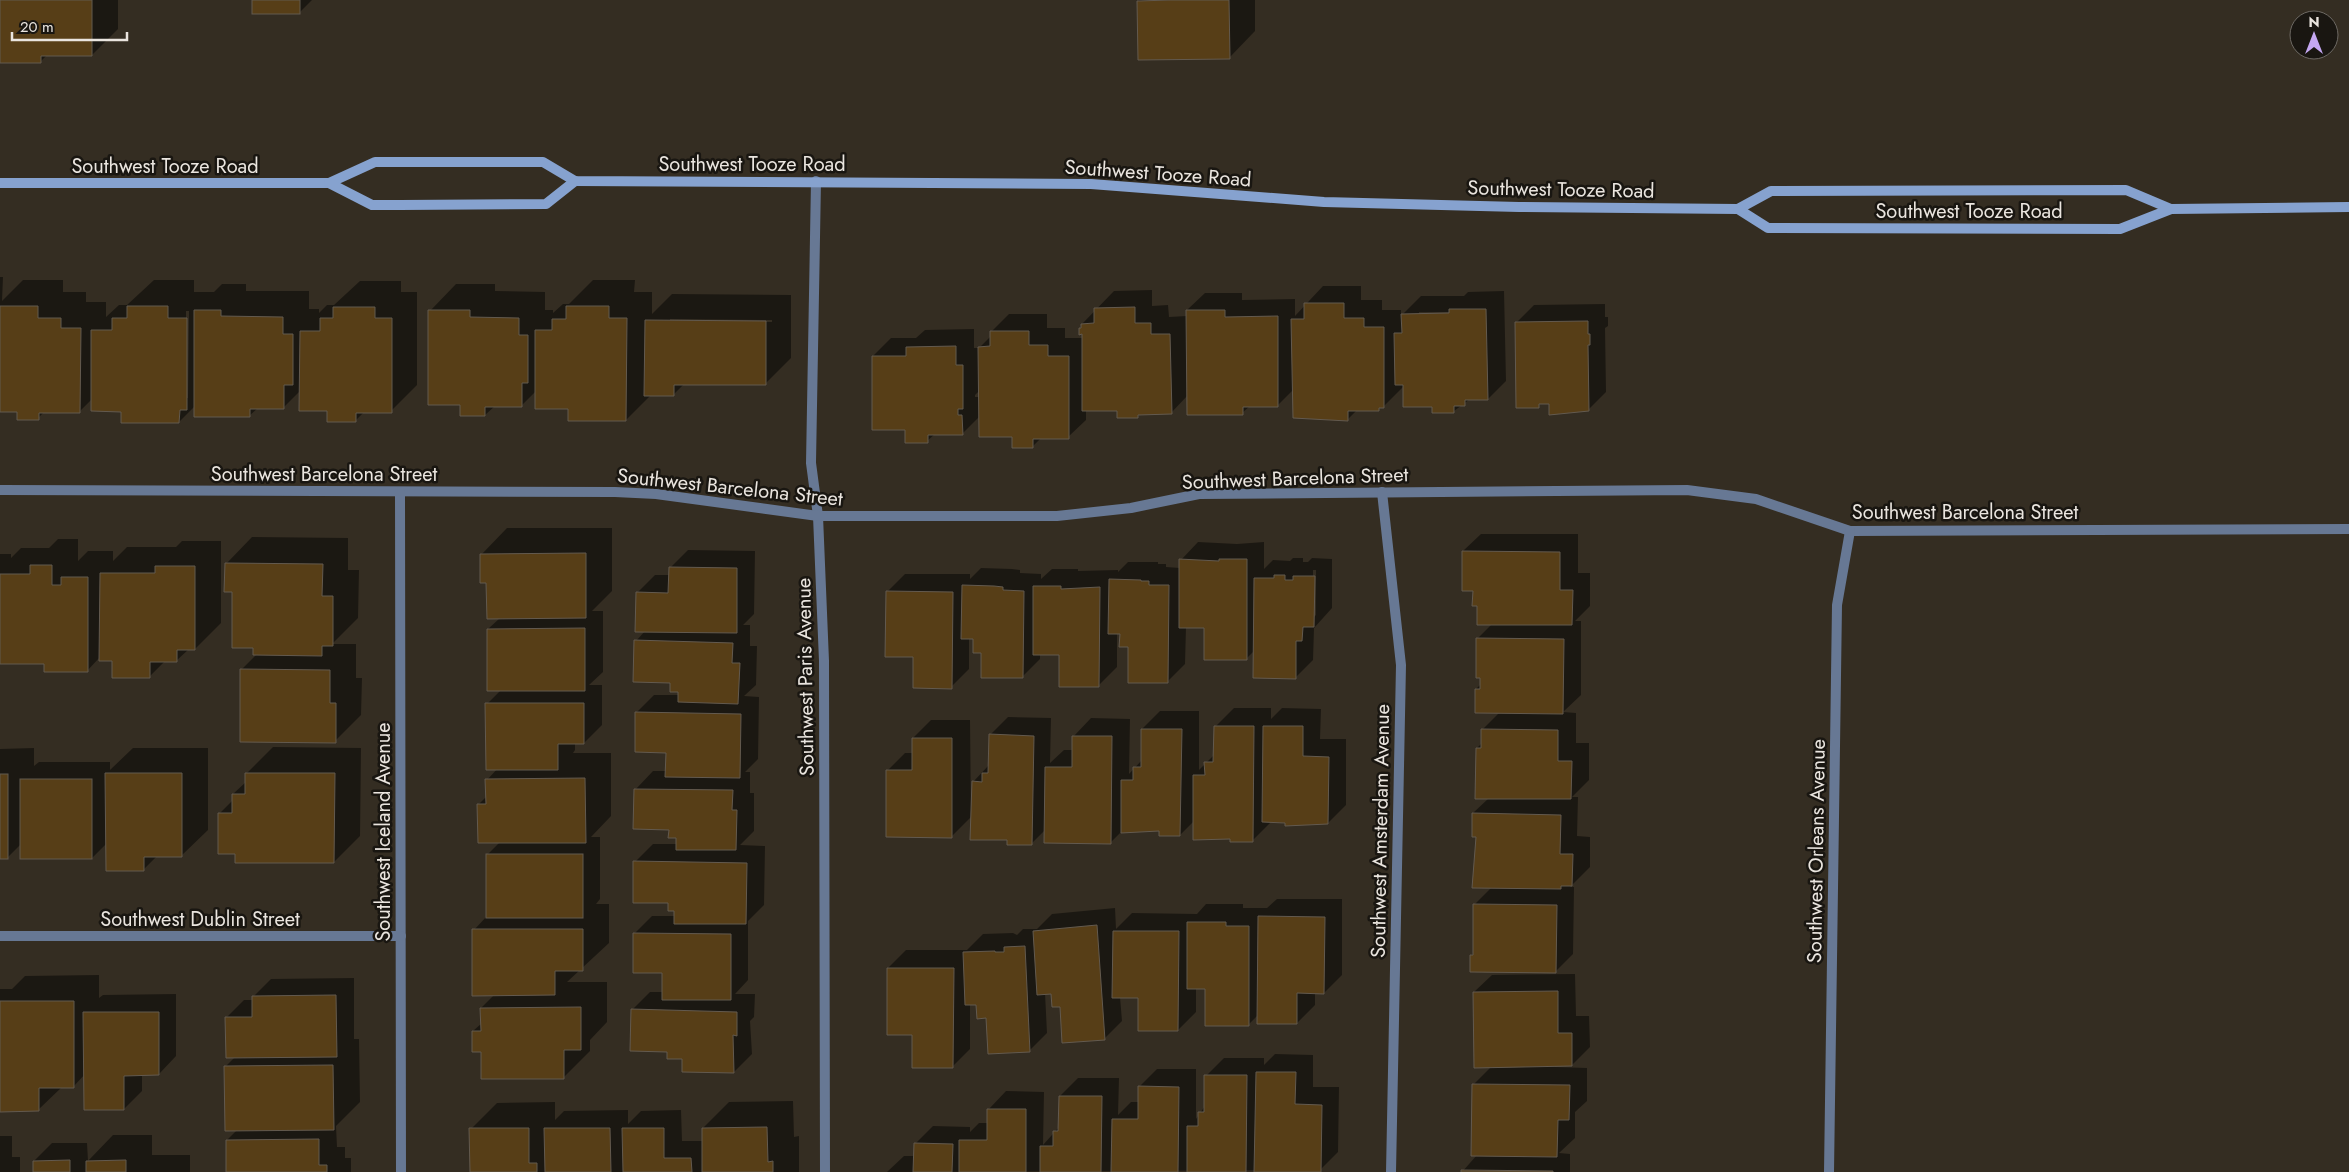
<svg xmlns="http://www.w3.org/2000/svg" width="2349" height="1172" viewBox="0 0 2349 1172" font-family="Jost,sans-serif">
  <rect width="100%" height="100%" fill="#342d22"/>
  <g fill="#0007" fill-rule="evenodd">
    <polygon points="0,0 118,0 118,29 92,55 47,55 40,62 0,62"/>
    <polygon points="254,0 312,0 299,13"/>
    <polygon points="1140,0 1255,0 1255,31 1229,58 1138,1"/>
    <path d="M0,277H3L2,301L23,280H63V292H86V302H106V317L119,305H127L154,280H194V292H214L222,284H246V291H309V309H319V313L327,305H334L360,281H401V292H417V385L391,411H365L355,421L328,409L301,390L283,408H258L249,416L195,406L179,422L122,411L92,399L80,411H45L38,418L18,411H0ZM186,311H189L188,398H186Z"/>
    <path d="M593,280H635L634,292H652V314L672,294L791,295V358L765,384H684L673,395H651L626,420L569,408L536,391L521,406H495L485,415L461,404L430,311L456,284H495V291L545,292V310H553V313L563,304H569ZM670,319L772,320V322H670Z"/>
    <path d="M1323,286H1361V300H1382V310H1401V316L1421,296H1464L1468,292L1504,291L1506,381L1488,399H1470L1454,411L1434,406L1404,386L1384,406L1378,409L1357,410L1347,420L1294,389L1277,406H1250L1242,413L1188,395L1171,413H1141L1137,417L1119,409L1086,410V420L1068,437H1042L1033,446L980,416L962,434H935L927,441L906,429L873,356L891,338H916L925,330L974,329V348H979L991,336V332L1009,314H1047V328H1065V338H1083V332L1080,328L1082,324L1114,291L1152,290V306L1168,305L1169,317L1187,316V310L1205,293H1242V300L1295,299V316ZM1419,312H1455V314L1419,315ZM980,390V397H975V395Z"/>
    <polygon points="1605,304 1605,317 1608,317 1608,326 1605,328 1606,392 1588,410 1551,403 1541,403 1538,406 1516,323 1534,305"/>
    <polygon points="507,528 612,528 612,591 592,611 603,611 603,672 589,685 602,685 602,725 584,743 575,743 575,750 573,753 611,753 611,816 591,837 600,837 600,899 596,904 609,904 609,943 567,982 607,982 607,1022 590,1040 590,1051 564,1077 483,1051 473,1031 482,1023 481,1008 495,994 474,930 487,916 487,855 500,842 479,804 487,796 487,780 498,768 487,704 501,690 488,629 500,618 481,555"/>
    <polygon points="1481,534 1578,534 1578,573 1590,573 1590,606 1575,621 1581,621 1581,695 1563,712 1576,713 1576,743 1589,743 1589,780 1572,797 1578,797 1577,836 1590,837 1590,867 1570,887 1574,887 1573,954 1555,972 1471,955 1475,952 1475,904 1492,887 1473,813 1489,798 1477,748 1482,743 1482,730 1500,712 1476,689 1481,684 1477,639 1492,624 1479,604 1463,551"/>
    <polygon points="252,537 348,538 348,570 359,570 358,618 332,644 356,644 356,678 362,678 361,715 335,741 241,670 257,654 226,564"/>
    <polygon points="58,539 78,539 78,561 88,551 113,551 113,561 127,547 176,547 182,541 221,541 221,623 195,649 189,649 176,661 165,661 150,676 114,660 100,657 87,671 46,663 0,646 0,554 11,554 11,558 21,548 49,548"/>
    <path d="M1198,542L1237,544L1264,542V569L1273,560L1290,561L1293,558H1303V562H1308L1312,558L1332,559V608L1314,628L1313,660L1295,678L1254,651L1246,659L1205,627H1186L1185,664L1167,682L1129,646L1121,632H1117V667L1099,685L1060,654H1040V659L1022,677L982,652L975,638H969V669L951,687L914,656L887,592L905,574H970V579L981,568L1012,569L1020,570V573L1041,574V579L1052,569H1078V571L1118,570V572L1128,562H1158V564H1166V567L1180,568L1181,560ZM1313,570H1316V615L1313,618Z"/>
    <polygon points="688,550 755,551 754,614 743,625 750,625 750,646 757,646 756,685 744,696 759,697 758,759 745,772 750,772 750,793 754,793 754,831 740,845 765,846 764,905 748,921 748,980 735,994 755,994 754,1017 750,1021 752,1054 734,1072 668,1051 632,1010 650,992 663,992 663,972 634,934 652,916 676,916 676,910 635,862 653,844 677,844 677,836 636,789 653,771 667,771 667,752 636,713 654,695 679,695 679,691 636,641 645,631 637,593 655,575 670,575 670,568"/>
    <polygon points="1234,708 1271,708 1271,719 1282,708 1321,709 1320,739 1346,739 1346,805 1328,823 1303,825 1271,822 1253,840 1231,838 1194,821 1180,835 1160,830 1121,832 1110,843 1045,830 1031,844 1008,838 973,782 989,765 990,735 1008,717 1051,718 1050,763 1064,750 1073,750 1074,736 1091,718 1130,719 1129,774 1142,760 1142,729 1160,711 1199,711 1199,770 1215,754 1216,726"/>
    <polygon points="931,720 970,720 971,817 952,836 887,771 905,753 913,753 913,738"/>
    <polygon points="273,747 361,748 360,836 334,862 237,853 220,813 233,800 233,794 247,781 247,773"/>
    <polygon points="34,748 34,766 39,762 110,762 110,770 133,748 208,748 208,830 181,856 157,856 143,870 107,843 92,858 21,844 8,857 0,857 0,749"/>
    <polygon points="1277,899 1342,899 1342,975 1324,993 1315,992 1315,1005 1297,1023 1258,1015 1248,1025 1207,988 1196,988 1196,1012 1178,1030 1139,997 1120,997 1122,1021 1104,1039 1061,1005 1052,992 1045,993 1047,1033 1029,1051 977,1004 970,1004 970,1049 952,1067 913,1033 888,968 906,950 967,950 983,934 1013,933 1017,935 1023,929 1037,929 1052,914 1115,908 1116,929 1132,913 1197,914 1206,904 1243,904 1243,908 1267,908"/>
    <polygon points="1575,974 1576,1016 1589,1016 1590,1047 1572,1065 1555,1065 1555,1067 1587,1068 1587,1101 1575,1112 1575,1138 1559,1153 1570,1154 1570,1172 1462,1172 1477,1155 1473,1085 1491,1067 1474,992 1492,975"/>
    <polygon points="99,975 99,998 103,995 176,994 176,1056 159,1074 142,1075 142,1091 124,1109 85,1074 74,1086 62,1087 38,1110 0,1110 0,989 12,989 25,976"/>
    <polygon points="354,978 354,1039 359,1039 360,1102 336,1126 337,1147 345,1147 345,1158 351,1158 351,1172 227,1172 227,1140 238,1129 226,1066 235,1057 226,1018 244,1000 253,1000 253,997 271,979"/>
    <polygon points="1275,1054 1313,1055 1313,1087 1339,1087 1338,1152 1320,1170 887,1172 904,1156 914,1156 915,1144 933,1126 970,1127 970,1132 979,1123 988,1123 989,1109 1006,1091 1044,1092 1043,1145 1060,1126 1060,1096 1078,1078 1119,1078 1118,1115 1131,1102 1139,1102 1139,1087 1157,1069 1196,1069 1196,1119 1205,1106 1206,1076 1224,1058 1264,1058 1264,1065"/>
    <polygon points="793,1101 794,1137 799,1136 799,1172 471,1172 471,1129 497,1103 555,1102 555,1120 564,1111 628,1110 628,1124 641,1111 681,1110 682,1141 703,1141 703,1128 729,1102"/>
    <polygon points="113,1135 152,1135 152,1155 190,1155 190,1172 34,1172 34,1161 52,1143 87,1143 88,1161"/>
    <polygon points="0,1136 12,1136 12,1157 20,1157 20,1172 0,1172"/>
  </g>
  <g fill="#573e17" stroke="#635a4f">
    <polygon points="0,0 92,0 92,56 41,56 41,63 0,63"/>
    <rect x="252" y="0" width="48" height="14"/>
    <polygon points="1171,0 1229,0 1230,59 1138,60 1137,1"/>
    <polygon points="1304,303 1344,303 1344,318 1364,318 1364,327 1384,327 1384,408 1379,408 1379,411 1348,411 1348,421 1293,418 1291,319 1304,319"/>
    <polygon points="0,306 38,306 38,318 61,318 61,328 81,328 80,413 39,413 39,420 17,420 17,412 0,412"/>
    <polygon points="127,306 168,306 168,318 187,318 187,410 180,410 179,423 121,423 121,412 91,411 91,330 112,330 112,318 127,318"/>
    <polygon points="566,306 609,306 609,318 627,318 626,421 568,421 568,409 535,409 535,330 552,330 552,319 566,319"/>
    <polygon points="333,307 375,307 375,318 392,318 392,413 356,413 356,422 327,422 327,411 299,411 300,331 320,331 320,318 333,318"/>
    <polygon points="1135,307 1135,323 1151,323 1151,334 1170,334 1172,414 1138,415 1138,418 1117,418 1117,411 1082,411 1082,334 1079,335 1079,328 1081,328 1081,324 1094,323 1094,308"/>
    <polygon points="1449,309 1486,309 1488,400 1465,400 1465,406 1454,406 1454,413 1432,413 1432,407 1403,407 1403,385 1395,385 1394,333 1402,333 1401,314 1449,313"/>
    <polygon points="194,310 221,310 221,316 283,317 283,334 293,334 293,385 284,385 284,409 250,409 250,417 194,417"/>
    <polygon points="428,310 470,310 470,317 519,318 519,335 528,335 528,383 522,383 522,407 485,407 485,416 460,416 460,405 428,405"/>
    <polygon points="1186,310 1225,310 1225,317 1278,316 1278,407 1243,407 1243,415 1187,415"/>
    <polygon points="645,320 766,321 766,385 674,385 674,396 644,396"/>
    <polygon points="1588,321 1588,334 1590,334 1590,345 1588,345 1589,411 1549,415 1549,404 1539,404 1539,408 1516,408 1515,322"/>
    <polygon points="990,331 1029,331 1029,345 1048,345 1048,356 1069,356 1069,439 1033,439 1033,448 1012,448 1012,437 979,437 978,347 990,346"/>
    <polygon points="956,346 956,365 963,365 963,409 958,409 958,415 962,415 963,435 928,435 928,443 905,443 905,430 872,430 872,356 906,356 906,347"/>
    <polygon points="1462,551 1560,552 1560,590 1573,590 1572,625 1477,625 1477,606 1472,606 1473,591 1462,591"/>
    <polygon points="586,553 586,618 487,619 486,583 480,583 480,554"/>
    <polygon points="1179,559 1219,561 1219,559 1247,559 1247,660 1204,660 1204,628 1179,628"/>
    <polygon points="225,563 323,564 322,596 333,596 333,646 322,646 322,656 253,655 253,648 232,648 232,592 224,592"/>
    <polygon points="30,565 52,565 52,585 61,585 61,577 88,577 88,672 44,672 44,664 0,664 0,574 30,574"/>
    <polygon points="155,566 195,566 195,650 177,650 177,662 150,662 150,678 112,678 112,661 99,661 100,573 155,573"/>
    <polygon points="669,567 737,568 737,633 635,632 636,592 668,593"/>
    <polygon points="1274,575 1285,575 1285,580 1293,580 1293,576 1315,576 1314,627 1303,627 1302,641 1296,641 1296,679 1253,678 1254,578 1274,578"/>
    <polygon points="1109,579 1141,580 1141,581 1149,581 1149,585 1169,585 1168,683 1128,683 1128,647 1119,647 1120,634 1108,634"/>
    <polygon points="962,585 994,586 1003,587 1003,590 1024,591 1023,678 981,678 981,653 973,653 973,639 961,639"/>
    <polygon points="1033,586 1061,586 1061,589 1100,587 1099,687 1059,687 1059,655 1033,655"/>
    <polygon points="886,591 953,592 952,689 913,688 913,657 885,657"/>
    <polygon points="585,628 585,691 487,691 487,629"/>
    <polygon points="1476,638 1564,639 1563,714 1475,713 1475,689 1480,689 1480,678 1476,678"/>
    <polygon points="634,640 733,643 732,663 740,663 738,704 678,702 678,692 670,692 670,683 633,682"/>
    <polygon points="240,669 330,670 330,703 336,703 336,743 240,742"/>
    <polygon points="485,703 584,703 584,744 558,744 558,770 486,770"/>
    <polygon points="635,712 741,714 740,778 665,777 666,753 635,752"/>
    <polygon points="1214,726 1254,726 1253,842 1230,842 1230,839 1193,840 1193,775 1205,775 1204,762 1213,762"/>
    <polygon points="1263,726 1303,726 1303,756 1329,757 1328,824 1285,826 1285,823 1262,822"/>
    <polygon points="1141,729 1182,729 1180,836 1159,836 1159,831 1121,833 1121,780 1133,780 1133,767 1141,767"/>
    <polygon points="1481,729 1558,730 1558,761 1572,761 1571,799 1475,799 1476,748 1481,748"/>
    <polygon points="989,734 1034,736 1032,845 1007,845 1007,840 970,840 972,781 982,782 982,773 988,773"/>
    <polygon points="1072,736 1112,736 1111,844 1044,843 1045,767 1072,767"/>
    <polygon points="912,738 952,738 952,838 886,837 886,770 912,770"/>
    <polygon points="105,773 182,773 182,857 144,857 144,871 106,871"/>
    <polygon points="245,773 335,773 334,863 235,863 235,854 218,854 218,813 232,813 232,794 245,794"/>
    <rect x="0" y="774" width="8" height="85"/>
    <polygon points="585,778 586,843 478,843 477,804 486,804 485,779"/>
    <rect x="20" y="779" width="72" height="80"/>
    <polygon points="634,789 733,790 732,810 737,810 736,850 676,850 676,838 668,838 669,830 633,829"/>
    <polygon points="1472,813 1561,815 1560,854 1573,854 1572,886 1561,886 1561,889 1472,888 1476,837 1472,837"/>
    <rect x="486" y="854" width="97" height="64"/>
    <polygon points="633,861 747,863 746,924 674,924 674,911 668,911 668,903 633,903"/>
    <polygon points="1473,904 1557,905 1556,973 1470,972 1470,955 1473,955"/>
    <polygon points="1258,916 1325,917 1324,994 1297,993 1297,1024 1257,1024"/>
    <polygon points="1187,922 1226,922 1226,926 1249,926 1249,1026 1205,1026 1205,989 1187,989"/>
    <polygon points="1097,925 1105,1040 1062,1043 1060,1007 1052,1007 1051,994 1037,995 1033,931"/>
    <polygon points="472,929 583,929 583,971 555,971 555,995 472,996"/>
    <polygon points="1113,931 1179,931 1178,1031 1138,1031 1138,998 1112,998"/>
    <polygon points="633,933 731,934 731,1000 662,1000 662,973 633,973"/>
    <polygon points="1025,946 1030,1052 988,1054 986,1018 977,1019 976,1005 965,1005 963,952 995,951 995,952 1004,952 1004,947"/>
    <polygon points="887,968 954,968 953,1068 912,1068 912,1035 887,1035"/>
    <polygon points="1558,991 1558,1033 1572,1033 1572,1066 1474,1068 1473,992"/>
    <polygon points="336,995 337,1057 226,1058 225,1017 252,1017 252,996"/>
    <polygon points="0,1001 74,1001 74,1088 39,1088 39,1111 0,1112"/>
    <polygon points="581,1007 581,1050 564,1050 564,1079 481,1079 481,1052 472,1052 472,1031 481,1031 480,1008"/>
    <polygon points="631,1009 737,1012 737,1036 733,1035 734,1073 682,1072 682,1059 667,1059 667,1052 630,1051"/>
    <polygon points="83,1012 159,1012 159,1075 124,1076 124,1110 84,1110"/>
    <polygon points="333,1065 334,1130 225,1131 224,1066"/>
    <polygon points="1256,1072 1296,1072 1295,1104 1322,1105 1321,1172 1254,1172"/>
    <polygon points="1204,1075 1247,1075 1246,1172 1187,1172 1187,1126 1198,1126 1198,1112 1204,1112"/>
    <polygon points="1472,1084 1570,1085 1569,1120 1558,1120 1557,1157 1471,1156"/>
    <polygon points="1138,1086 1179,1087 1178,1172 1111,1172 1112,1119 1138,1119"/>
    <polygon points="1059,1096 1102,1096 1101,1172 1040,1172 1040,1146 1053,1146 1053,1131 1058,1131"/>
    <polygon points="987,1109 1026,1109 1026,1172 959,1172 959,1140 987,1140"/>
    <polygon points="767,1127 768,1162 773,1161 773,1172 702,1172 702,1128"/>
    <polygon points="469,1128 529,1128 529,1163 537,1163 537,1172 470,1172"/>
    <polygon points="544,1128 610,1128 611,1172 545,1172"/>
    <polygon points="622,1128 664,1128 664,1158 691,1158 692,1172 623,1172"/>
    <polygon points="319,1139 319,1165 327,1165 327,1172 226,1172 226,1140"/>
    <polygon points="914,1143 953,1144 952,1172 913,1172"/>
    <polygon points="70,1160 70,1172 33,1172 33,1161"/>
    <polygon points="126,1160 126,1172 86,1172 86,1161"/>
    <polygon points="1461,1170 1553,1171 1553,1172 1461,1172"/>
  </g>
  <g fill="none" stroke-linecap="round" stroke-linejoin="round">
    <g stroke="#677894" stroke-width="10">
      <polyline points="816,181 811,463 818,516 824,661 825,1172"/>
      <polyline points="0,490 615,492 656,494 818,516 1057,516 1131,508 1199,494 1687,490 1756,499 1850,531 2349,529"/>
      <polyline points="400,492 401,1172"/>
      <polyline points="1382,492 1401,665 1391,1172"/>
      <polyline points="0,936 401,936"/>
      <polyline points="1829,1172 1837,605 1850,531"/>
    </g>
    <g stroke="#86a2cf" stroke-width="10">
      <polyline points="0,183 329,183 375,162 543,162 575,181 1091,184 1324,202 1519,207 1738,209 1771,191 2126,190 2171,209"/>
      <polyline points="329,183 372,205 400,205 546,204 575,181"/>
      <polyline points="1738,209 1768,228 2120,229 2171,209 2349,207"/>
    </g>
  </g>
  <g text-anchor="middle" stroke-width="5" stroke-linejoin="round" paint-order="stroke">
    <g font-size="20" fill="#eae5df" stroke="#191611">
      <text x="752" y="171">Southwest Tooze Road</text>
      <text x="165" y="173">Southwest Tooze Road</text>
      <text transform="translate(1158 173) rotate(4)" y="7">Southwest Tooze Road</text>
      <text transform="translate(1561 189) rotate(1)" y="7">Southwest Tooze Road</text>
      <text x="1969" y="218">Southwest Tooze Road</text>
      <text x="324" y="481">Southwest Barcelona Street</text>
      <text transform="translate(1295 478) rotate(-2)" y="7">Southwest Barcelona Street</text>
      <text transform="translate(730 487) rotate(6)" y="7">Southwest Barcelona Street</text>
      <text x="1965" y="519">Southwest Barcelona Street</text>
      <text transform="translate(805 677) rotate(-91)" y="7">Southwest Paris Avenue</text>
      <text transform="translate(1380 831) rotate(-89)" y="7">Southwest Amsterdam Avenue</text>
      <text transform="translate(383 832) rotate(-90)" y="7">Southwest Iceland Avenue</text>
      <text transform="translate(1816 851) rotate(-89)" y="7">Southwest Orleans Avenue</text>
      <text x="200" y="926">Southwest Dublin Street</text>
    </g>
  </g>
  <g transform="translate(2314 35)"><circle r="24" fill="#191611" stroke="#6d6963"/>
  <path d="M0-4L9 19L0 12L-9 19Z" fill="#c4a7f1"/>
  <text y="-8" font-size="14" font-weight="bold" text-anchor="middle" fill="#eae5df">N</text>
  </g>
  <path d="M12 32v8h115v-8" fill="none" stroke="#eae5df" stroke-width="2.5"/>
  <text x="20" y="32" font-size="15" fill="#eae5df" stroke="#191611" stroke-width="4" paint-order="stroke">20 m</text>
</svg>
